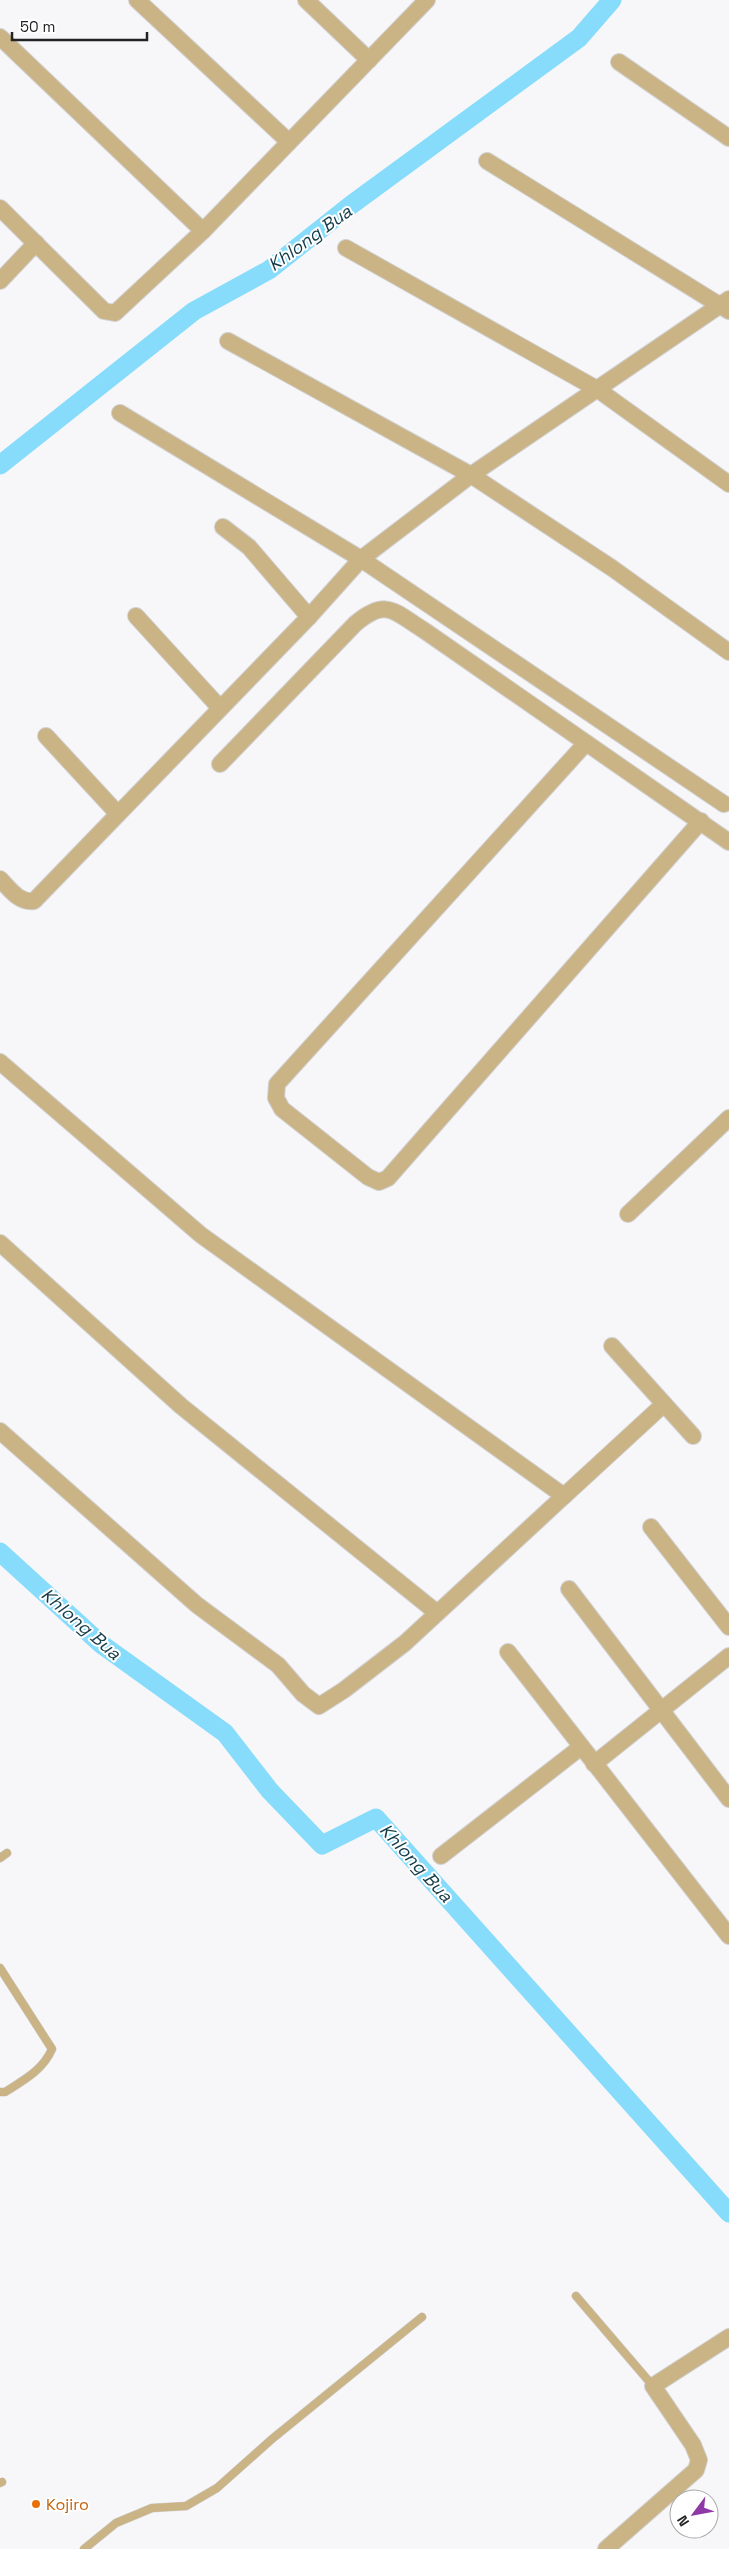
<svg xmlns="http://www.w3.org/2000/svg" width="729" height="2549" viewBox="0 0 729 2549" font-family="'Space Grotesk',sans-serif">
  <rect width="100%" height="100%" fill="#f7f7f9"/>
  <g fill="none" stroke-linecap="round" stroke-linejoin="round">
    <g stroke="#88dcfb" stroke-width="19">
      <polyline points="0,465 194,311 269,270 351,205 579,38 612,0"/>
      <polyline points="0,1552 101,1644 225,1733 270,1791 322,1845 376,1818 729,2213"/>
    </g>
    <g stroke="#d1d1d3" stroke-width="9">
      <g id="lane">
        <polyline points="0,1858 7,1853"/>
        <path d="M0,1968L52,2049C43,2070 24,2080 5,2092H0"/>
        <polyline points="576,2296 653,2386"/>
        <polyline points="0,2483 2,2482"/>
        <polyline points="84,2549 116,2523 152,2508 186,2506 217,2488 272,2439 422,2317"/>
      </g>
    </g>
    <g stroke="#d1d1d3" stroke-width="18">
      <g id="street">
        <polyline points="137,0 289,142"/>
        <polyline points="306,0 369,60"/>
        <polyline points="0,37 203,231"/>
        <polyline points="619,62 729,138"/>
        <polyline points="487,161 729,311"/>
        <polyline points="0,208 104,311 115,313 203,231 427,0"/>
        <polyline points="346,248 597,389 729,484"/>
        <polyline points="0,281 36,243"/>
        <polyline points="228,341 471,475 612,568 729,652"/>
        <polyline points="120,413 361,559 724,804"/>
        <polyline points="223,527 249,547 309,617"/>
        <polyline points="136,616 220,708"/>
        <polyline points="46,736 118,814"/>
        <polyline points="586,743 277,1084 276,1098 282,1109 368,1177 379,1182 388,1178 701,821"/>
        <path d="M220,764L355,624C387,597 394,612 425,631L729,842"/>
        <path d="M0,879C10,889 19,903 34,901L309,617L361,559L471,475L729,299"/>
        <polyline points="0,1062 201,1235 564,1496 405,1643 344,1690 319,1706 303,1694 278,1665 197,1605 0,1431"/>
        <polyline points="628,1214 729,1118"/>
        <polyline points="0,1243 181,1406 436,1612"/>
        <polyline points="612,1346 693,1436"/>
        <polyline points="564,1496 664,1404"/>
        <polyline points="651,1527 729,1627"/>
        <polyline points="569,1589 729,1799"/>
        <polyline points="508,1652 729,1936"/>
        <polyline points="594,1764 729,1656"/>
        <polyline points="441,1856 581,1747"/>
        <polyline points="606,2549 696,2470 699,2460 693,2445 653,2386 729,2337"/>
      </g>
    </g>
    <use href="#lane" stroke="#cab384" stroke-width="8"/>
    <use href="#street" stroke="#cab384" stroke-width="16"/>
  </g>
  <circle fill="#e8710a" stroke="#fff" stroke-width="2" cx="36" cy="2504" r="5"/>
  <g text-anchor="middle" stroke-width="4" stroke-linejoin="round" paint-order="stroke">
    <g font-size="16" fill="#c56008" stroke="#fff" text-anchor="start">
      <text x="46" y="2510">Kojiro</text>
    </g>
    <g font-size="18" font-style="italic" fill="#153c49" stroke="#fff">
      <text transform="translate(310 238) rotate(-36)" y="6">Khlong Bua</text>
      <text transform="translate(81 1624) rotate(41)" y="6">Khlong Bua</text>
      <text transform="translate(416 1863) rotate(48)" y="6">Khlong Bua</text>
    </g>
  </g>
  <g transform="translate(694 2514) rotate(238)"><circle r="24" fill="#ffffff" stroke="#a7a7a7"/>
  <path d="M0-4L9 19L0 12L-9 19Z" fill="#8f39a7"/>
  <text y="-8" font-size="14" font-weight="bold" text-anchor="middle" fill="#232324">N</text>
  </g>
  <path d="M12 32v8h135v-8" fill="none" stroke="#232324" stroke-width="2.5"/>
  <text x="20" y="32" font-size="15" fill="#232324" stroke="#ffffff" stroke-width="4" paint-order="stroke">50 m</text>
</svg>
